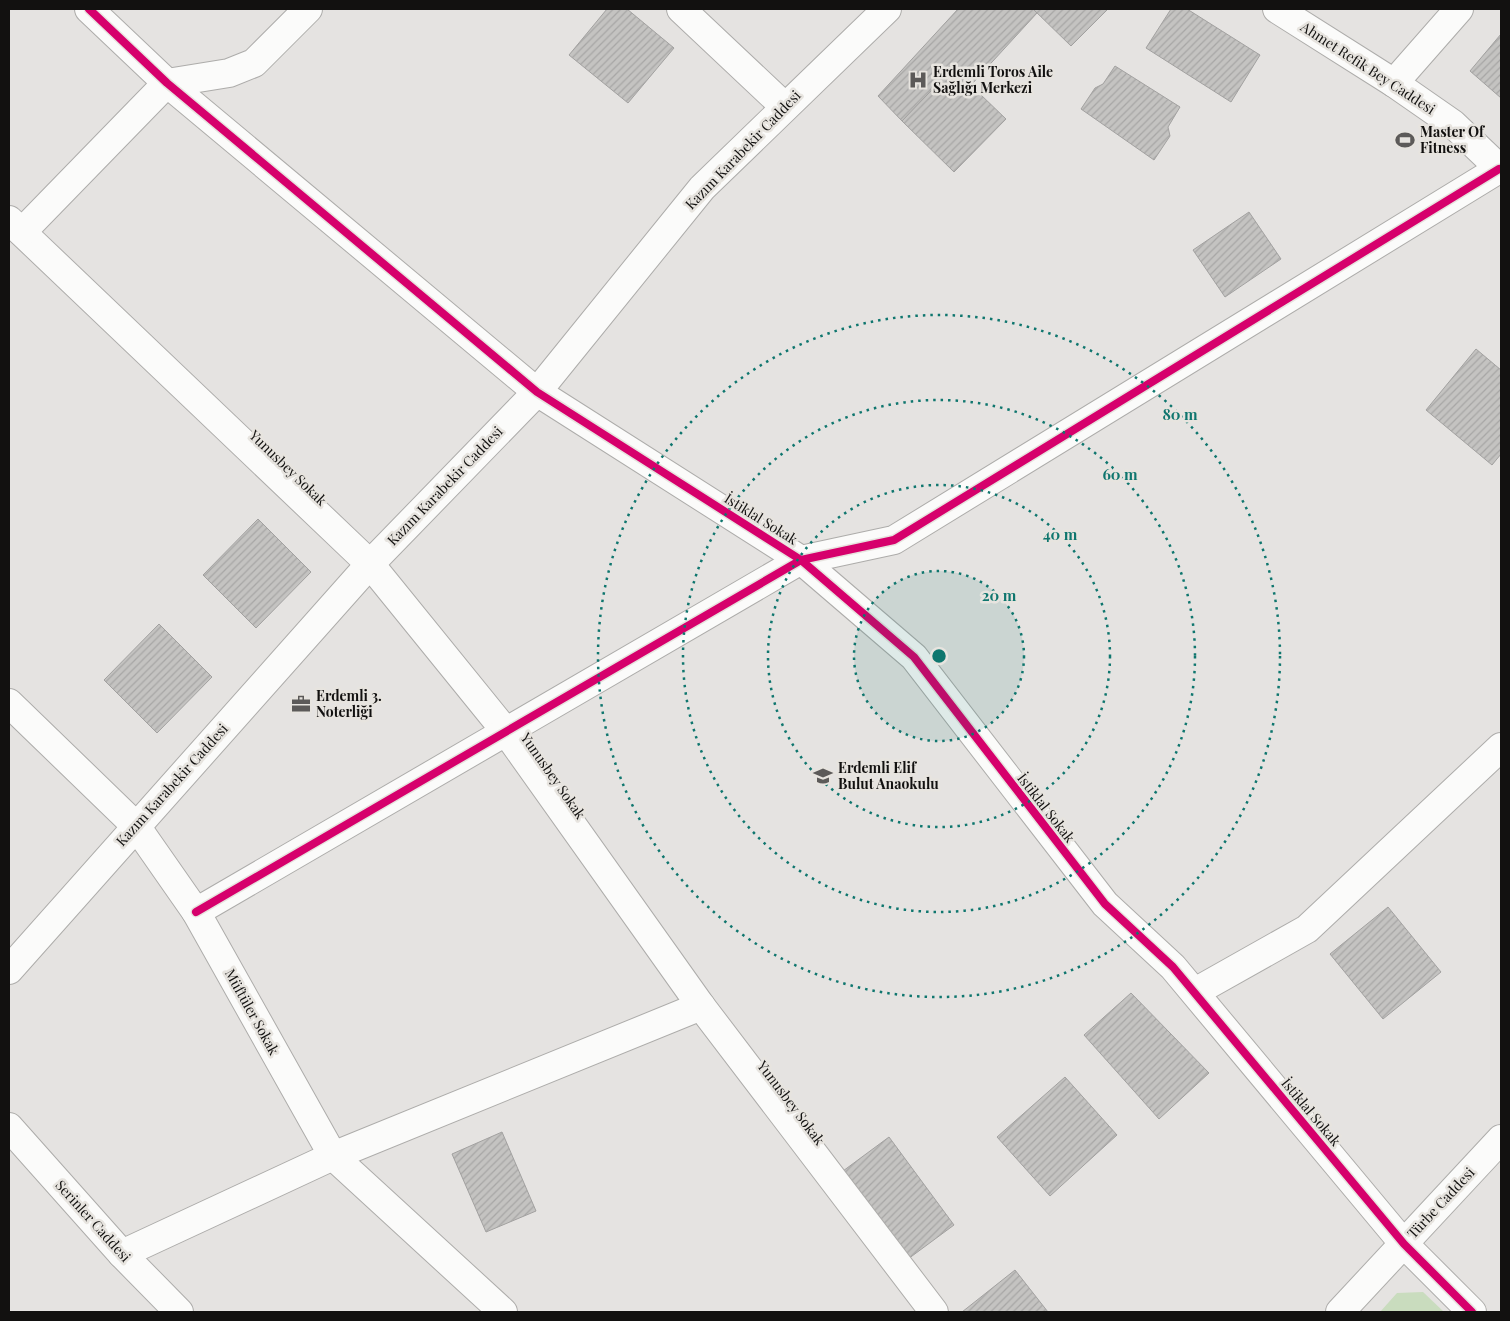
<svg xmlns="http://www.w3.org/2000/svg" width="1510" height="1321" viewBox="0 0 1510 1321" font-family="'Playfair Display',serif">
  <defs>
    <pattern id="building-hatch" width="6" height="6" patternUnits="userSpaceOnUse" patternTransform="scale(1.25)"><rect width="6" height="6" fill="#c4c3c1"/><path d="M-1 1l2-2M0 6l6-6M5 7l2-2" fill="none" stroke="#a7a6a5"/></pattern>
  </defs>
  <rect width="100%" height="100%" fill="#e5e3e1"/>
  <polygon fill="#c9dcbe" points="1423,1292 1444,1312 1380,1312 1397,1293"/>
  <g fill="url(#building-hatch)" stroke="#a2a1a0">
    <polygon points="607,9 627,9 674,48 628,103 569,55"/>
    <polygon points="958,9 1033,9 1037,13 971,85 953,68 902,121 878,96"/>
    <polygon points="1033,9 1108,9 1071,46"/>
    <polygon points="1171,9 1187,9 1260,55 1231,102 1146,48"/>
    <polygon points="1501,34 1501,98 1470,71"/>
    <polygon points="1115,66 1180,107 1168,127 1170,136 1154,160 1081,109 1095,88 1103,84"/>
    <polygon points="953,68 1006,119 954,172 902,121"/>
    <polygon points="1249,212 1281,259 1225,297 1193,250"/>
    <polygon points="1476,349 1501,370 1501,454 1492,465 1426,410"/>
    <polygon points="258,519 311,572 256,628 203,575"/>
    <polygon points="159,624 212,677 157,733 104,680"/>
    <polygon points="1388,907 1441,972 1383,1019 1330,954"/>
    <polygon points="1131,993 1209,1073 1159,1119 1084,1035"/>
    <polygon points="1065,1077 1117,1135 1050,1196 997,1137"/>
    <polygon points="502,1132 536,1211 486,1232 452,1154"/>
    <polygon points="889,1137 954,1225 908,1259 843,1171"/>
    <polygon points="1015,1270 1048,1312 962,1312"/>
  </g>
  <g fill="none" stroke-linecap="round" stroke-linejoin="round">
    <g stroke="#adacaa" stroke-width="30">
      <g id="minor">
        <polyline points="89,9 167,83 537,392 801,560 914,657 1105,904 1173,967 1404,1244 1472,1312"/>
        <polyline points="681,9 785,107"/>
        <polyline points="1277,9 1394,83 1453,124 1501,170"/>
        <polyline points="1394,83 1459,9"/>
        <polyline points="9,220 370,564 507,733 701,1006 934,1312"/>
        <polyline points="22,232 167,83 229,73 254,63 308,9"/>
        <polyline points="9,703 136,826 196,912 333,1156 503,1312"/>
        <polyline points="196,912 801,560 894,540 1499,169"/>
        <polyline points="9,970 370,564 537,392 702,188 887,9"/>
        <polyline points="1195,992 1307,929 1501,747"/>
        <polyline points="9,1127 122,1254 179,1312"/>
        <polyline points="122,1254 333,1156 701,1006"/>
        <polyline points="1340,1312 1501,1139"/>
      </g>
    </g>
    <use href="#minor" stroke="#fbfbfa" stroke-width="28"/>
    <g stroke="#e7e4df" stroke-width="11">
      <g id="cycleway">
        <polyline points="89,9 167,83 537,392 801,560 914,657 1105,904 1173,967 1404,1244 1472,1312"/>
        <polyline points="196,912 801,560 894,540 1499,169"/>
      </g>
    </g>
    <use href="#cycleway" stroke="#d6006c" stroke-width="8"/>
  </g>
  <circle cx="939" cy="656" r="85" fill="#0f766e" fill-opacity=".12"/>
  <g fill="none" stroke="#0f766e" stroke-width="2.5" stroke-dasharray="2.5 5">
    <circle cx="939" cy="656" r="85"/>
    <circle cx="939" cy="656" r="171"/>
    <circle cx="939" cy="656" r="256"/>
    <circle cx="939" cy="656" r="341"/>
  </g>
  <defs>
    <g id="hospital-bare" transform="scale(1.5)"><path d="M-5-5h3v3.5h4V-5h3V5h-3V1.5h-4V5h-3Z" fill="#5c5a59" stroke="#e7e4df" stroke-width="2.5" paint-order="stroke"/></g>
    <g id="stadium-bare" transform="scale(1.5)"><path d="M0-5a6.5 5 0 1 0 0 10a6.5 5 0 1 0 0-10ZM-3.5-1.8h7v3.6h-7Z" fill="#5c5a59" stroke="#e7e4df" stroke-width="2.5" paint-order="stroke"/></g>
    <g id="office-bare" transform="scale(1.5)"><path d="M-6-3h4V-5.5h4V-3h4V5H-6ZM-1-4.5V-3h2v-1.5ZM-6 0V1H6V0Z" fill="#5c5a59" stroke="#e7e4df" stroke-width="2.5" paint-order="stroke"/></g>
    <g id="school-bare" transform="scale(1.5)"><path d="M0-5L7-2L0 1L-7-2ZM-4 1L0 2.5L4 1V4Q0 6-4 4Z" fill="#5c5a59" stroke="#e7e4df" stroke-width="2.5" paint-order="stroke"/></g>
  </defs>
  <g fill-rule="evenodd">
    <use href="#hospital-bare" x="918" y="80"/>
    <use href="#stadium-bare" x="1405" y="140"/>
    <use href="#office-bare" x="301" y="704"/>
    <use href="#school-bare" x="823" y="776"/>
  </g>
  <g text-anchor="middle" stroke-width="5" stroke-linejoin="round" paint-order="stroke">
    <g font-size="14" fill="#121110" stroke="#e7e4df">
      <text transform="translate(1368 68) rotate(33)" y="5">Ahmet Refik Bey Caddesi</text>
      <text transform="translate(743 150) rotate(-46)" y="5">Kazım Karabekir Caddesi</text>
      <text transform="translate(288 468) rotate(44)" y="5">Yunusbey Sokak</text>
      <text transform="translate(445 486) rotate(-46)" y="5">Kazım Karabekir Caddesi</text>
      <text transform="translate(761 519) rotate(32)" y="5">İstiklal Sokak</text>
      <text transform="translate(553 776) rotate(55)" y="5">Yunusbey Sokak</text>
      <text transform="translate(172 785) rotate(-48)" y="5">Kazım Karabekir Caddesi</text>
      <text transform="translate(1046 808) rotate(52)" y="5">İstiklal Sokak</text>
      <text transform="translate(252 1012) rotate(61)" y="5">Müftüler Sokak</text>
      <text transform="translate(791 1103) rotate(53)" y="5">Yunusbey Sokak</text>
      <text transform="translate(1311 1112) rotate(50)" y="5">İstiklal Sokak</text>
      <text transform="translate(1441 1203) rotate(-47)" y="5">Türbe Caddesi</text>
      <text transform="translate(93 1221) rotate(48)" y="5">Serinler Caddesi</text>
    </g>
    <g font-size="14" font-weight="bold" fill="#121110" stroke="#e7e4df" text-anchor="start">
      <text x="933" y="77">Erdemli Toros Aile<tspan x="933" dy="16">Sağlığı Merkezi</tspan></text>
      <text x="1420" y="137">Master Of<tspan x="1420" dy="16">Fitness</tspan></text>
      <text x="316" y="701">Erdemli 3.<tspan x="316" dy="16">Noterliği</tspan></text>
      <text x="838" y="773">Erdemli Elif<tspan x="838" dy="16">Bulut Anaokulu</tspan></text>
    </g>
  </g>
  <circle cx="939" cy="656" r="8" fill="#0f766e" stroke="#e7e4df" stroke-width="2.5"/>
  <g font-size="15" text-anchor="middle" font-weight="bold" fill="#0f766e" stroke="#e7e4df" stroke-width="5" stroke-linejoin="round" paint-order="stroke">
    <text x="1180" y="420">80 m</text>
    <text x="1120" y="480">60 m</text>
    <text x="1060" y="540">40 m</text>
    <text x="999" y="601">20 m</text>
  </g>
  <rect width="1510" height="1321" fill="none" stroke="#121110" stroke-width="20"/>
</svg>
